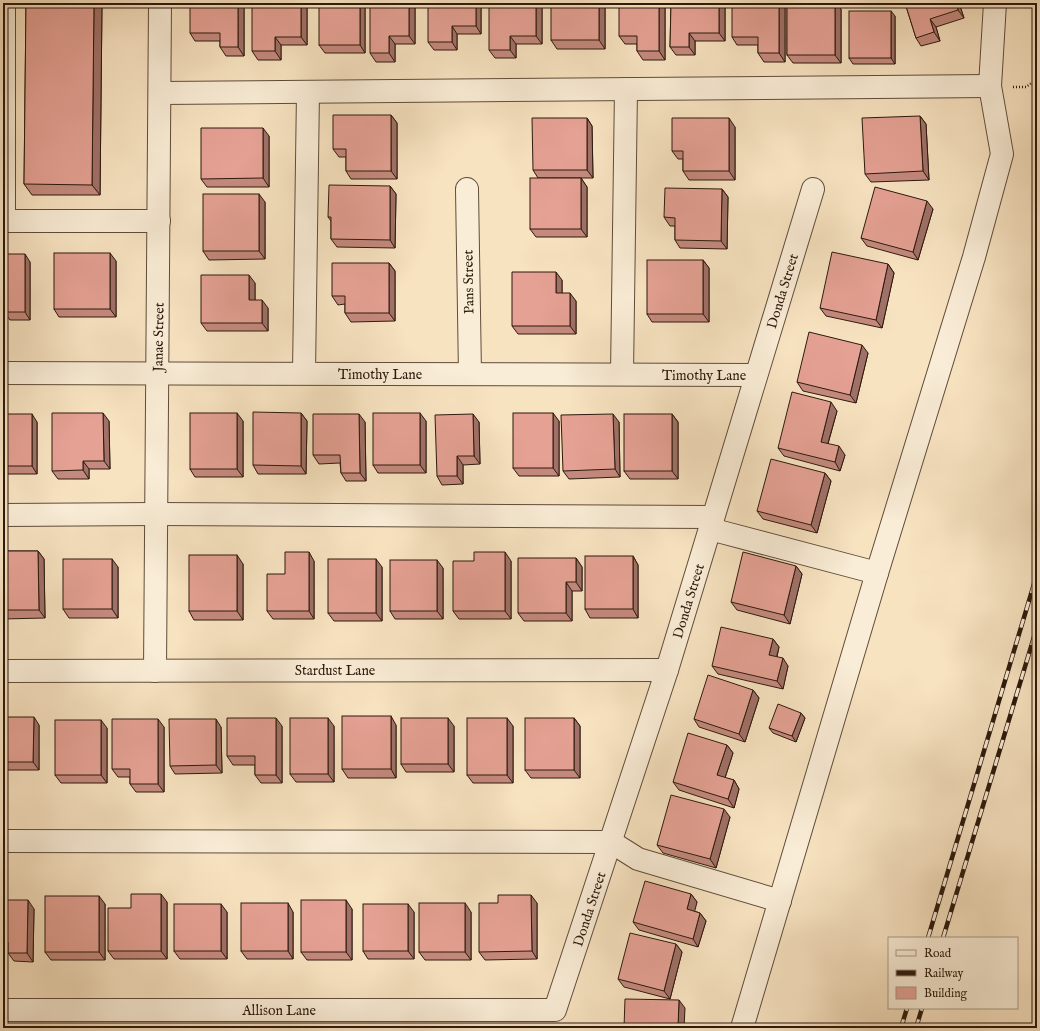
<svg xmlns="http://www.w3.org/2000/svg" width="1040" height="1031" viewBox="0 0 1040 1031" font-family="'IM FELL English',serif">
  <rect width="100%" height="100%" fill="#f8e3c1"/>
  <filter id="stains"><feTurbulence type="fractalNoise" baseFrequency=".005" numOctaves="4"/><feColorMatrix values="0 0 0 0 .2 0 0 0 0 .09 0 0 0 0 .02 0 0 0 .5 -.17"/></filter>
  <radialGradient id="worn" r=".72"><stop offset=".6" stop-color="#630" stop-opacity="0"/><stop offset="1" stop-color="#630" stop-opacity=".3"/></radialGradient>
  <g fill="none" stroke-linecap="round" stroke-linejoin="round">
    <g stroke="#5f4c3a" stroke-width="24">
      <g id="minor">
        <polyline points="4,3 4,221"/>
        <polyline points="160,93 990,86"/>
        <polyline points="467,189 470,374"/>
        <polyline points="3,221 159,221"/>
        <polyline points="3,373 756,375"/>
        <polyline points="304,373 308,92"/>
        <polyline points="622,374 626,89"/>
        <polyline points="3,515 156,514 713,517"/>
        <polyline points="710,529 877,573"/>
        <polyline points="3,671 667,670"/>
        <polyline points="155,671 160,3"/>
        <polyline points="3,841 611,842 638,859 780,901"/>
        <polyline points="3,1010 555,1010 667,670 813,189"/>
        <polyline points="742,1028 877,573 974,257 1002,154 990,86 995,3"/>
      </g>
    </g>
    <polyline stroke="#2c190d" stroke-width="2.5" stroke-dasharray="1 2" stroke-linecap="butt" points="1013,87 1026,87 1037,79"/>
    <use href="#minor" stroke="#faedd7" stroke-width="22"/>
    <g stroke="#2c190d" stroke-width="4.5">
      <g id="rail">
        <polyline points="928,938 1037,574"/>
        <polyline points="943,938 1037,627"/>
        <polyline points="901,1028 907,1008"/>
        <polyline points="916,1028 922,1008"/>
      </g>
    </g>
    <use href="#rail" stroke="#faedd7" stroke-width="3" stroke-dasharray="9" stroke-linecap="butt"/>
  </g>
  <g fill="#c58a7f" stroke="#2c190d">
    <polygon points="26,3 102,3 100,195 32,195 24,184"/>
    <polygon points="244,3 244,56 226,56 220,47 220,41 195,41 190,33"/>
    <polygon points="307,3 307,45 281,45 281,60 258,60 252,51"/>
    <polygon points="365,3 365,53 325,53 319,45"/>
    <polygon points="415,3 415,44 395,44 395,62 376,62 370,53"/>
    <polygon points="481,3 481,34 457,34 457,50 434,50 428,42"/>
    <polygon points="542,3 542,44 516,44 516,58 495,58 489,50"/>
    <polygon points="605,3 605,49 557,49 551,40"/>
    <polygon points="665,3 665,60 643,60 637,51 637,44 625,44 619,36"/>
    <polygon points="671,3 725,3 725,41 695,41 695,55 676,55 670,47"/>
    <polygon points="785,3 785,62 764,62 758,53 758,45 737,45 732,37"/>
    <polygon points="787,3 836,3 841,9 841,63 793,63 787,55"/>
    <polygon points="905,3 959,3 964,18 936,27 940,41 921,46 916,38"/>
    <polygon points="895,16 895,64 853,64 849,58"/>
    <polygon points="391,115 397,123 397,179 351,179 346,171 346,157 339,157 333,149"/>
    <polygon points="920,116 926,124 929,180 871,182 865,174"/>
    <polygon points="587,118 592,126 593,178 538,178 533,170"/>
    <polygon points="735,127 735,180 689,180 683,171 683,159 678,159 672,151"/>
    <polygon points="269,136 269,187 207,187 201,179"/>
    <polygon points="581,178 587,187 587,237 536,237 530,229"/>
    <polygon points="390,186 396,194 395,248 337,247 331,239 331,221 328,217"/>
    <polygon points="722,189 728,197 727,249 680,248 675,240 675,226 670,226 664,217"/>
    <polygon points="265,202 265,259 209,260 203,251"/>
    <polygon points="933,209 918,260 867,246 861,238"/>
    <polygon points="3,254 30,262 30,320 10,320 4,312 4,310 3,310"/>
    <polygon points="703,260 709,268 709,322 652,322 647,314"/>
    <polygon points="116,261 116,317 59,317 54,309"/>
    <polygon points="389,263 395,271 395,321 351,322 345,313 345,304 338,305 332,296"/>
    <polygon points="888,264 894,273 882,328 826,316 820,308"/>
    <polygon points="562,280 562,293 576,301 576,334 518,334 512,326"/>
    <polygon points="255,283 255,300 268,308 268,331 207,331 201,323"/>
    <polygon points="868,353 856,403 803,391 797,382"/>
    <polygon points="837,411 828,444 845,455 840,471 784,456 778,448"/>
    <polygon points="301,413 307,421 306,474 258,474 253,465"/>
    <polygon points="3,414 37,422 37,474 3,474"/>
    <polygon points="672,414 678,422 678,479 630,479 624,471"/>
    <polygon points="109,421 110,469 89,469 89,479 58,479 52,471"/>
    <polygon points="243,421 243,477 195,477 190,469"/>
    <polygon points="426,421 426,473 378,473 373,465"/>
    <polygon points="559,421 559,476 519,476 513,468"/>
    <polygon points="365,422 366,481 346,481 341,473 340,463 319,464 313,455"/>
    <polygon points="479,422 480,464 463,465 463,484 442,485 437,476"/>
    <polygon points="619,422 620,477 569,479 563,471"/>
    <polygon points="825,473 831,481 817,533 763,519 757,511"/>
    <polygon points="3,551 38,551 44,559 45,618 3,619"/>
    <polygon points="633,556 638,565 638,618 590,618 585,609"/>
    <polygon points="576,558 582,567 582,591 572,591 572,621 524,621 518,613"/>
    <polygon points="314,561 314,619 273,619 267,611 285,574"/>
    <polygon points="511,561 511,619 459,619 453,611"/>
    <polygon points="243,564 243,620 194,620 189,611"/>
    <polygon points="796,566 802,574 790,624 737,610 731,602"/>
    <polygon points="118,567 118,618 69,618 63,609"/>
    <polygon points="382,567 382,621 334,621 328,613"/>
    <polygon points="443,568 443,619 395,619 390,611"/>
    <polygon points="773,639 779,647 777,657 788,666 783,689 718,674 712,666"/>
    <polygon points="753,690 759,698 745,742 699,727 694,719"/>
    <polygon points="801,713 805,718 796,742 773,733 769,728"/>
    <polygon points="3,717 39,725 39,770 3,770"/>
    <polygon points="574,718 580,726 580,778 531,778 525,770"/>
    <polygon points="396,725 396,778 348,778 342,769"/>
    <polygon points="282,726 282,783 261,783 255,775 255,765 233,765 227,756"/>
    <polygon points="334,726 334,782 296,782 290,774"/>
    <polygon points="454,726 454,772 406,772 401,764"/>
    <polygon points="513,726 513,783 473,783 467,775"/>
    <polygon points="164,727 164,792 136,792 130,784 130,777 118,777 112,769"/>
    <polygon points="221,727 222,773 175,774 170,766"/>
    <polygon points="107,728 107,783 61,783 55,775"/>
    <polygon points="727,745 733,753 725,778 734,780 739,789 734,808 679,790 673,782"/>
    <polygon points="730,817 716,868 663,853 657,845"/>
    <polygon points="691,894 697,902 694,911 700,913 706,921 698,947 639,930 633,922"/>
    <polygon points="3,900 34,909 33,962 14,961 8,953 8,951 3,950"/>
    <polygon points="167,902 167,959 114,959 108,951 131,908"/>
    <polygon points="537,903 537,959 485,960 479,952"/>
    <polygon points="105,904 105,960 51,960 45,952"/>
    <polygon points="352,909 352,960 307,960 301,952"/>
    <polygon points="227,912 227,959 180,959 174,951"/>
    <polygon points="293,912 293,959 247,959 241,951"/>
    <polygon points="414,912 414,959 368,959 363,951"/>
    <polygon points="471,912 471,960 425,960 419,952"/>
    <polygon points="676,944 682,952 670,999 624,987 618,979"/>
  </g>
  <g fill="#a07168" stroke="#2c190d">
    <polygon points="94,3 102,3 100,195 92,185"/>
    <polygon points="238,3 244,3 244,56 238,47"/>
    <polygon points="301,3 307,3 307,45 301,37"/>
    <polygon points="360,3 365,3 365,53 360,45"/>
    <polygon points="409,3 415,3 415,44 409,36"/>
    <polygon points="476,3 481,3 481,34 476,26"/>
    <polygon points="536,3 542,3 542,44 536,36"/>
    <polygon points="599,3 605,3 605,49 599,40"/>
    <polygon points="659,3 665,3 665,60 659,51"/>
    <polygon points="719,3 725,3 725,41 719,33"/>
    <polygon points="779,3 785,3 785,62 779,53"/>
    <polygon points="835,3 836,3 841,9 841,63 835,55"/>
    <polygon points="956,3 959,3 964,18 958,10"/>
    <polygon points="891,11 895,16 895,64 891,58"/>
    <polygon points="930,19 936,27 940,41 934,32"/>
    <polygon points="452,26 457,34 457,50 452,42"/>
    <polygon points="689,33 695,41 695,55 689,47"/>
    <polygon points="389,36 395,44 395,62 389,53"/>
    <polygon points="510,36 516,44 516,58 510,50"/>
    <polygon points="275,37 281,45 281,60 275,51"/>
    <polygon points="391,115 397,123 397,179 391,171"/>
    <polygon points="920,116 926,124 929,180 923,171"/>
    <polygon points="587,118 592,126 593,178 587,170"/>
    <polygon points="729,118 735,127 735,180 729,171"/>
    <polygon points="263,128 269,136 269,187 263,178"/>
    <polygon points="581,178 587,187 587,237 581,229"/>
    <polygon points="390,186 396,194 395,248 390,240"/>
    <polygon points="722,189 728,197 727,249 721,241"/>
    <polygon points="259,194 265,202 265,259 259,251"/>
    <polygon points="927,201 933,209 918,260 913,252"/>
    <polygon points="110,253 116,261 116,317 110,309"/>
    <polygon points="25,254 30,262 30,320 25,312"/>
    <polygon points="703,260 709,268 709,322 703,314"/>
    <polygon points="389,263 395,271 395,321 389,313"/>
    <polygon points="888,264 894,273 882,328 876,320"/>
    <polygon points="556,272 562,280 562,301 556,293"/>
    <polygon points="249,275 255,283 255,308 249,300"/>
    <polygon points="570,293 576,301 576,334 570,326"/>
    <polygon points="262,300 268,308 268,331 262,323"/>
    <polygon points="862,345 868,353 856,403 850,395"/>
    <polygon points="831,402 837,411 826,450 821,442"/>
    <polygon points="103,413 109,421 110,469 104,461"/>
    <polygon points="237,413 243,421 243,477 237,469"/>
    <polygon points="301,413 307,421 306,474 301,466"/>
    <polygon points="420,413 426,421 426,473 420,465"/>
    <polygon points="553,413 559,421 559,476 553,468"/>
    <polygon points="32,414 37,422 37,474 32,466"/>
    <polygon points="359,414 365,422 366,481 360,473"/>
    <polygon points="473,414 479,422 480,464 474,456"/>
    <polygon points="613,414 619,422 620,477 615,469"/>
    <polygon points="672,414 678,422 678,479 672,471"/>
    <polygon points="839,446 845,455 840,471 835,462"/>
    <polygon points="457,456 463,465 463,484 457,476"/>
    <polygon points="83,461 89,469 89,479 83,470"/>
    <polygon points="825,473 831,481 817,533 811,525"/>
    <polygon points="38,551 44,559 45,618 39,610"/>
    <polygon points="309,552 314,561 314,619 309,611"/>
    <polygon points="505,552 511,561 511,619 505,611"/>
    <polygon points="237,555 243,564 243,620 237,611"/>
    <polygon points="633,556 638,565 638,618 633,609"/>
    <polygon points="576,558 582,567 582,591 576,582"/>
    <polygon points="112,559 118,567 118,618 112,609"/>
    <polygon points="376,559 382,567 382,621 376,613"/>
    <polygon points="437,560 443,568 443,619 437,611"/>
    <polygon points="796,566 802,574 790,624 784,615"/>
    <polygon points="566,582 572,591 572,621 566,613"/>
    <polygon points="773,639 779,647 775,663 769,655"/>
    <polygon points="783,658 788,666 783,689 777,681"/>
    <polygon points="753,690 759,698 745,742 739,734"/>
    <polygon points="801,713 805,718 796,742 792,736"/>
    <polygon points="391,716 396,725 396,778 391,769"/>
    <polygon points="34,717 39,725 39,770 33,762"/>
    <polygon points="276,718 282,726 282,783 276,775"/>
    <polygon points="328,718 334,726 334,782 328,774"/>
    <polygon points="448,718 454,726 454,772 448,764"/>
    <polygon points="507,718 513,726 513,783 507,775"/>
    <polygon points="574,718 580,726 580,778 574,770"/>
    <polygon points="158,719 164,727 164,792 158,784"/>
    <polygon points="216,719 221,727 222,773 216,765"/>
    <polygon points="101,720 107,728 107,783 101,775"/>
    <polygon points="727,745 733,753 723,784 717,775"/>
    <polygon points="734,780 739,789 734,808 728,799"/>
    <polygon points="724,809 730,817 716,868 710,859"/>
    <polygon points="161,894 167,902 167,959 161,951"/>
    <polygon points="691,894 697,902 693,918 687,909"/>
    <polygon points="531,895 537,903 537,959 532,951"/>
    <polygon points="99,896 105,904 105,960 99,952"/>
    <polygon points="28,900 34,909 33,962 27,953"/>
    <polygon points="346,900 352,909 352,960 346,952"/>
    <polygon points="288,903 293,912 293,959 288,951"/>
    <polygon points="465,903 471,912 471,960 465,952"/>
    <polygon points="221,904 227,912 227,959 221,951"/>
    <polygon points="408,904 414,912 414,959 408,951"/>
    <polygon points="700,913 706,921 698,947 693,939"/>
    <polygon points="676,944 682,952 670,999 664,991"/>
    <polygon points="679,1000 685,1008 684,1028 678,1028"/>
  </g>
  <g fill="#e5a194" stroke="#2c190d">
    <polygon points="26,3 94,3 92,185 24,184"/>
    <polygon points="190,3 238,3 238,47 220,47 220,33 190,33"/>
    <polygon points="252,3 301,3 301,37 275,37 275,51 252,51"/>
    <rect x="319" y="3" width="41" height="42"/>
    <polygon points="370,3 409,3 409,36 389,36 389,53 370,53"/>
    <polygon points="428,3 476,3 476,26 452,26 452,42 428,42"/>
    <polygon points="489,3 536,3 536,36 510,36 510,50 489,50"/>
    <rect x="551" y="3" width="48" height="37"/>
    <polygon points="619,3 659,3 659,51 637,51 637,36 619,36"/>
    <polygon points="671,3 719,3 719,33 689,33 689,47 670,47"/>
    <polygon points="732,3 779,3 779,53 758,53 758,37 732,37"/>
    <rect x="787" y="3" width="48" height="52"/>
    <polygon points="905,3 956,3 958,10 930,19 934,32 916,38"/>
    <rect x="849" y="11" width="42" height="47"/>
    <polygon points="333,115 391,115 391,171 346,171 346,149 333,149"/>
    <polygon points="920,116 923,171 865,174 862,118"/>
    <polygon points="532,118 587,118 587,170 533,170"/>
    <polygon points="672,118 729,118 729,171 683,171 683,151 672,151"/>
    <polygon points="201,128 263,128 263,178 201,179"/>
    <rect x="530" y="178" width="51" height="51"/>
    <polygon points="329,185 390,186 390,240 331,239 331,217 328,217"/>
    <polygon points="875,187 927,201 913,252 861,238"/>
    <polygon points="665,188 722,189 721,241 675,240 675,218 664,217"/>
    <rect x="203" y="194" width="56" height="57"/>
    <polygon points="832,252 888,264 876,320 820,308"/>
    <rect x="54" y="253" width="56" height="56"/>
    <polygon points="3,254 25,254 25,312 4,312 4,302 3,302"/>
    <rect x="647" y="260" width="56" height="54"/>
    <polygon points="332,263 389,263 389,313 345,313 345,296 332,296"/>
    <polygon points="512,272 556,272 556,293 570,293 570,326 512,326"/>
    <polygon points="201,275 249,275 249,300 262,300 262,323 201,323"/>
    <polygon points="809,332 862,345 850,395 797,382"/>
    <polygon points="792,392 831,402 821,442 839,446 835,462 778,448"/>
    <polygon points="253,412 301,413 301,466 253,465"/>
    <polygon points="52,413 103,413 104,461 83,461 83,470 52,471"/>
    <rect x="190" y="413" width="47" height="56"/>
    <rect x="373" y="413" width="47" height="52"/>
    <rect x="513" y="413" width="40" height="55"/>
    <rect x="3" y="414" width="29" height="52"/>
    <polygon points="313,414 359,414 360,473 341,473 340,455 313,455"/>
    <polygon points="473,414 474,456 457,456 457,476 437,476 435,415"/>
    <polygon points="613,414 615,469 563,471 561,415"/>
    <rect x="624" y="414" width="48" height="57"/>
    <polygon points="771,459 825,473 811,525 757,511"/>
    <polygon points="3,551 38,551 39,610 3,610"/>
    <polygon points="285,552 309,552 309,611 267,611 267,574 285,574"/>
    <polygon points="474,552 505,552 505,611 453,611 453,561 474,561"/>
    <polygon points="743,552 796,566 784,615 731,602"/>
    <rect x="189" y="555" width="48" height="56"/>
    <rect x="585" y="556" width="48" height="53"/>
    <polygon points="518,558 576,558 576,582 566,582 566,613 518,613"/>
    <rect x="63" y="559" width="49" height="50"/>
    <rect x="328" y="559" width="48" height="54"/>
    <rect x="390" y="560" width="47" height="51"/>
    <polygon points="721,627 773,639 769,655 783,658 777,681 712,666"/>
    <polygon points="708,675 753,690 739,734 694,719"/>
    <polygon points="778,704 801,713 792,736 769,728"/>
    <rect x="342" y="716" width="49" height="53"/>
    <polygon points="3,717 34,717 33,762 3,762"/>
    <polygon points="227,718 276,718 276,775 255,775 255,756 227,756"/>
    <rect x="290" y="718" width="38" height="56"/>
    <rect x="401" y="718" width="47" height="46"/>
    <rect x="467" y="718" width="40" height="57"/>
    <rect x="525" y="718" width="49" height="52"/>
    <polygon points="112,719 158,719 158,784 130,784 130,769 112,769"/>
    <polygon points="169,719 216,719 216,765 170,766"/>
    <rect x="55" y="720" width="46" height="55"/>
    <polygon points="688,733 727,745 717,775 734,780 728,799 673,782"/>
    <polygon points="671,795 724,809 710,859 657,845"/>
    <polygon points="645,881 691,894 687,909 700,913 693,939 633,922"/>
    <polygon points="131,894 161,894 161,951 108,951 108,908 131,908"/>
    <polygon points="498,895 531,895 532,951 479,952 479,903 498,903"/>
    <rect x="45" y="896" width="54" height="56"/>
    <polygon points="3,900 28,900 27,953 8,953 8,942 3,942"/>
    <rect x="301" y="900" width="45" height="52"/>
    <rect x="241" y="903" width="47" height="48"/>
    <rect x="419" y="903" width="46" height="49"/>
    <rect x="174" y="904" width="47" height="47"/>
    <rect x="363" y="904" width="45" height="47"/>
    <polygon points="630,933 676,944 664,991 618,979"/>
    <polygon points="625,999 679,1000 678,1028 624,1028"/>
  </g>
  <g text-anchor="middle" stroke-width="3.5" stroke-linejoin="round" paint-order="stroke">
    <g font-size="14" fill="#2c190d" stroke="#faedd7">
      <text transform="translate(468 282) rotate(-91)" y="5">Pans Street</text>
      <text transform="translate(782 291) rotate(-73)" y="5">Donda Street</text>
      <text transform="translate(158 337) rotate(-89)" y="5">Janae Street</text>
      <text x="380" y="379">Timothy Lane</text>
      <text x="704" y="380">Timothy Lane</text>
      <text transform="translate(688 601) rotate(-73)" y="5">Donda Street</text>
      <text x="335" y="675">Stardust Lane</text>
      <text transform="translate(589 909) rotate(-72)" y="5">Donda Street</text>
      <text x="279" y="1015">Allison Lane</text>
    </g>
  </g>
  <rect width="1040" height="1031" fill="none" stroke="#f8e3c1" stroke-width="16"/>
  <rect x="4" y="4" width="1032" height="1023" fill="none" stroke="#2c190d" stroke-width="2"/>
  <rect x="8" y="8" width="1024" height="1015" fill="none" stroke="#2c190d"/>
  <rect x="888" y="937" width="130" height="72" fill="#faedd7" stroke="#a89886"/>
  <rect x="896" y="950" width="20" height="6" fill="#faedd7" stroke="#a89886"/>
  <text x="924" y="957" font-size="12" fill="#2c190d">Road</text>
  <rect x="896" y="970" width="20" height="6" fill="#2c190d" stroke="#a89886"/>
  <text x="924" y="977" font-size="12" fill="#2c190d">Railway</text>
  <rect x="896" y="987" width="20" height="12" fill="#e5a194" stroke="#a89886"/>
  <text x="924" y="997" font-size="12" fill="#2c190d">Building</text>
  <rect width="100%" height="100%" filter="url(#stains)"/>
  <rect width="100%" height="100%" fill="url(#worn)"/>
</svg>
